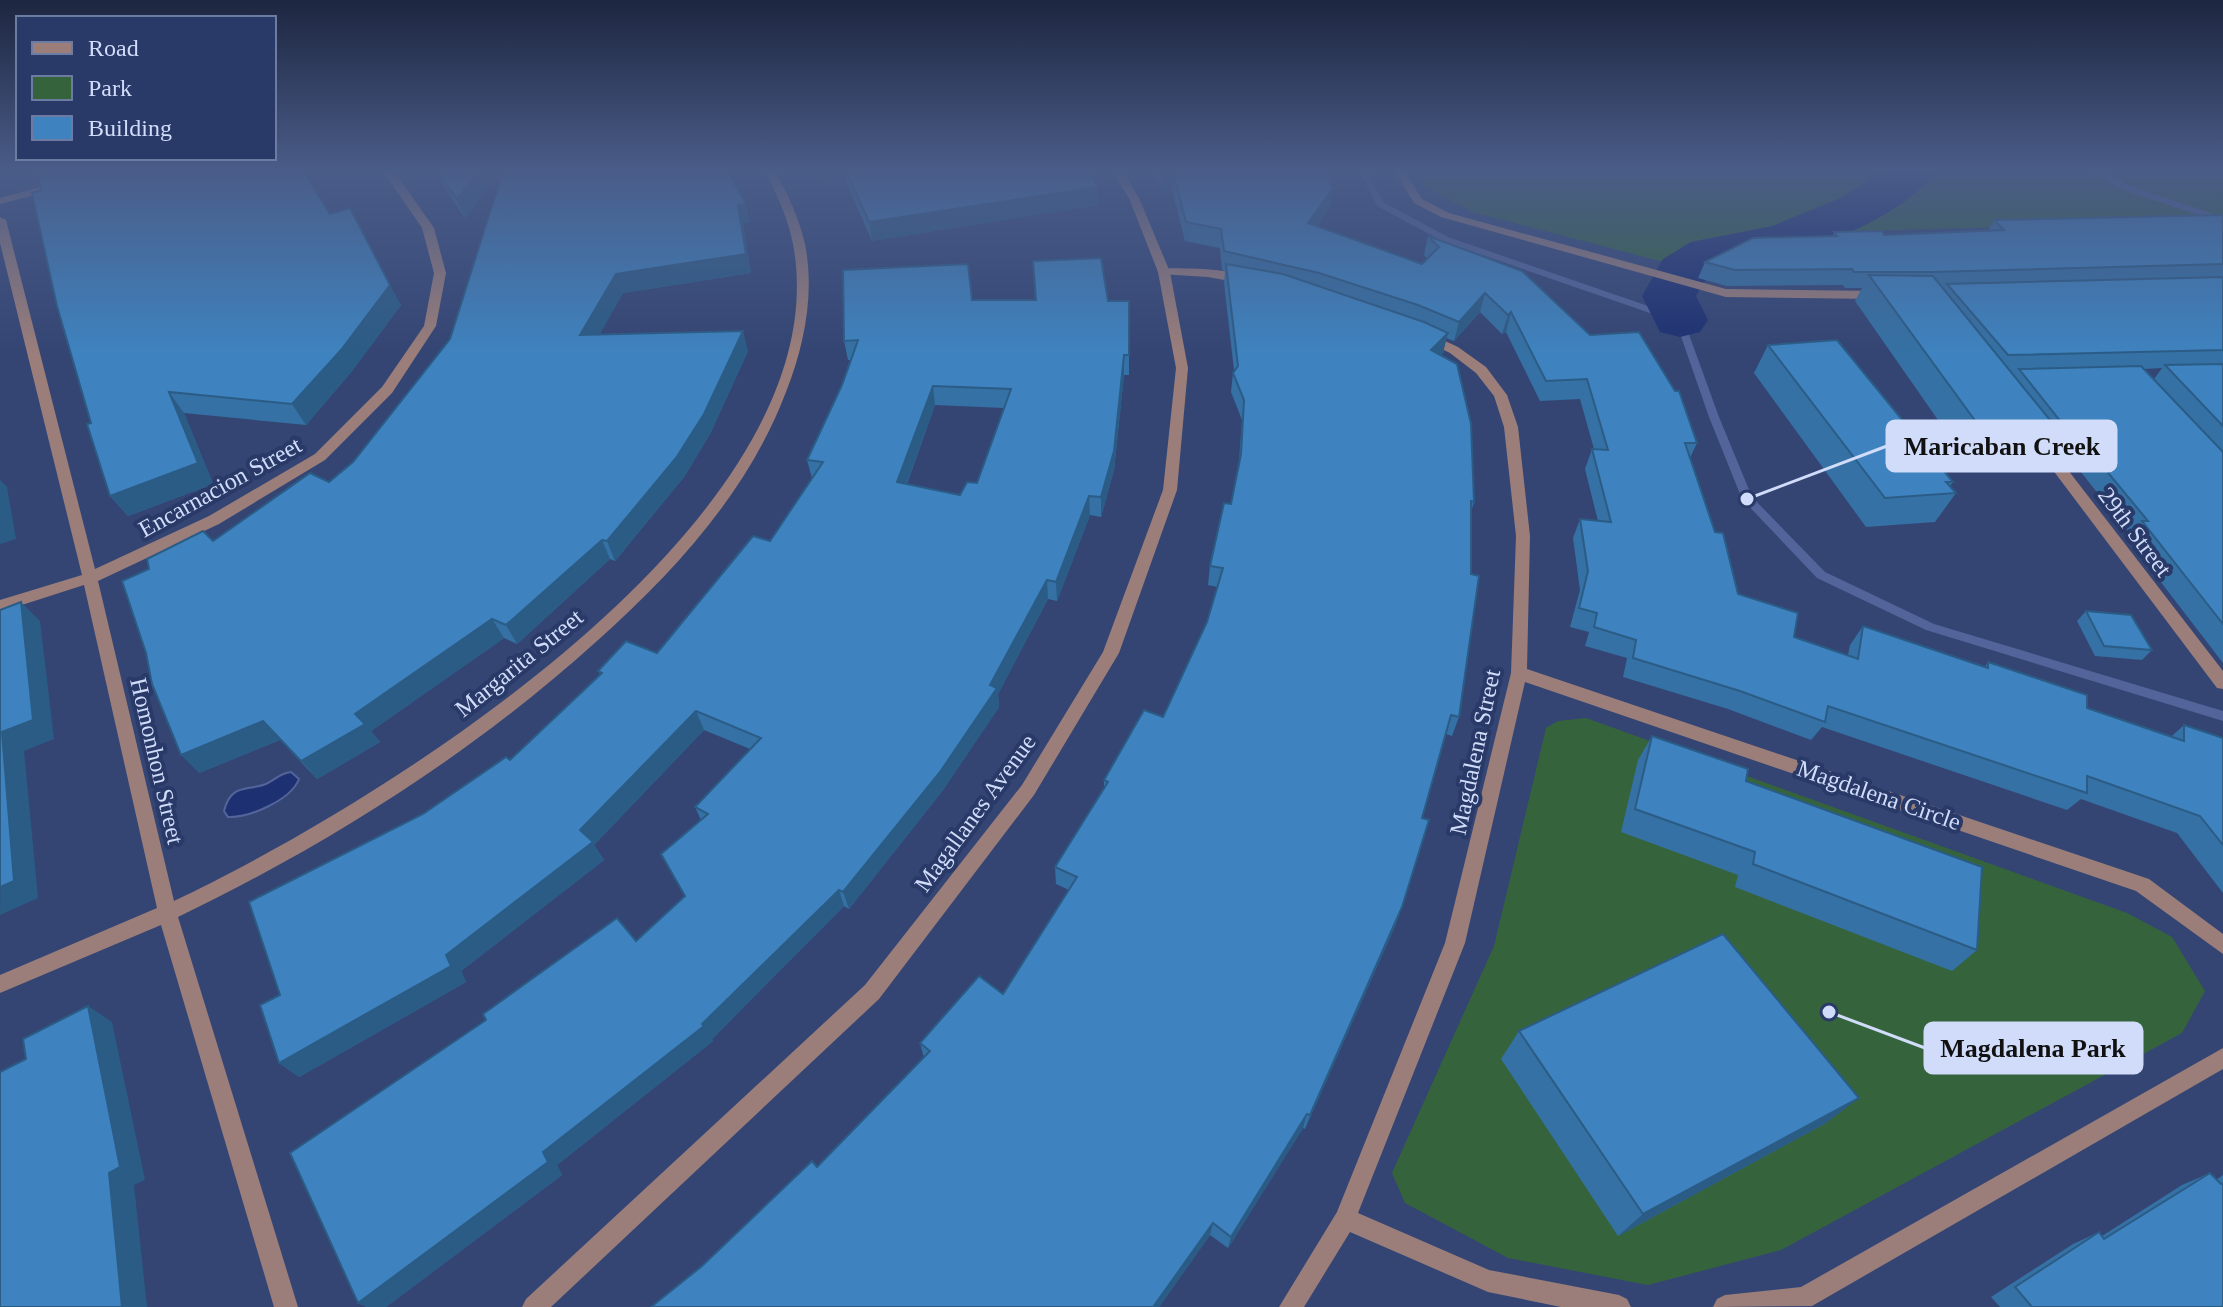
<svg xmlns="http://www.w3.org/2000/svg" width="2223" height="1307" viewBox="0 0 2223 1307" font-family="'Times New Roman',serif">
  <rect width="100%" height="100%" fill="#344574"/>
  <g fill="#35643c">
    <polygon points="1415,171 2223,171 2223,222 1767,233 1660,261 1472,212 1426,187"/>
    <polygon points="1586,718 2127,913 2172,937 2205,991 2182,1033 1781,1250 1648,1285 1508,1258 1405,1203 1392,1173 1494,946 1546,728 1558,721"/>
  </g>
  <path fill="#1d3071" stroke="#53649a" stroke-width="2" d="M291,772L299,779C291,800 249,818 228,817L224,811C231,783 248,791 266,784C275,780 280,773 291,772Z"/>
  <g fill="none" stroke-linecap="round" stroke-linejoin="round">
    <g fill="#53649a" fill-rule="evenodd">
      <polygon points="1359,171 1367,171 1383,202 1448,237 1683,318 1719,417 1752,497 1825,572 1934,624 2223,711 2223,721 1926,630 1817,578 1742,499 1709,417 1676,322 1442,241 1377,206"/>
      <polygon points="2090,171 2101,171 2133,187 2223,217 2223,223 2127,191"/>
    </g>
    <path fill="#1d3071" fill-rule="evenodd" d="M1880,171H1936C1908,211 1832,244 1786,254C1767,258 1743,258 1725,266C1710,272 1703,282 1696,296L1708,320L1700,332L1680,337L1660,332L1642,296L1663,259L1691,242L1772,226L1843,197Z"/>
    <g fill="#9b7e7a" fill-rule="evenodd">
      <path d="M383,171H394L434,228L446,273L436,326L392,393L325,460L219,524L98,581L174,901C381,803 844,518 793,244C788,218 777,195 765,171H775C788,194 799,218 805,244C815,294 804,346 786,392C748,492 675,571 597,641C472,754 329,844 178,917L298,1307H274L161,925L0,993V975L157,908L84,585L0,612V600L82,575L0,243V217L6,220L95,569L209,516L315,454L382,387L424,326L434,273L422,228Z"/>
      <path d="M1164,268C1188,269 1232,267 1252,280L1246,284L1208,277L1160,274V270Z"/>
      <polygon points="1428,333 1458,347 1486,367 1507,395 1518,427 1530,536 1527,669 2149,879 2223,934 2223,954 2136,891 1525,682 1465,943 1358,1213 1489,1270 1619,1295 1627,1299 1631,1307 1561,1307 1488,1292 1350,1232 1304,1307 1279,1307 1337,1212 1445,943 1511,673 1516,536 1504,427 1494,396 1476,373 1450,353 1424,340 1424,334"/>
      <polygon points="2036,434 2041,435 2223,671 2223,689 2217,688 2031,441 2029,438"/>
      <polygon points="2223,1048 2223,1069 1812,1306 1713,1307 1717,1299 1725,1295 1801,1287"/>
    </g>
    <g fill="#9b7e7a" fill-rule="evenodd">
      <polygon points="1112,171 1122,171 1139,198 1170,272 1188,368 1177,490 1119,653 1034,795 879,999 551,1307 522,1307 526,1299 865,985 1022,785 1103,652 1163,490 1176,368 1158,272 1129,198"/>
      <polygon points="1394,171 1404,171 1422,199 1449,213 1726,289 1879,291 1885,295 1879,299 1726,297 1441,217 1414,203"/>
      <polygon points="60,182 65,185 64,187 0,204 0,198"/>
    </g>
  </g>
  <g fill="#3571a4" fill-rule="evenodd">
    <polygon points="433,171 500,171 465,218"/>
    <polygon points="503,171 750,222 743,224 751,273 623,293 599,335 748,351 710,434 684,477 615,561 610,559 517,644 504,638 371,731 380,742 317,779 280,740 199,773 213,541 329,482 353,462 450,339"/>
    <polygon points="817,171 1089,171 1098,205 872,241 844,178 822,182"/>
    <polygon points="1154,171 1324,171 1330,207 1317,226 1422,264 1427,259 1424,255 1428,236 1697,443 1690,458 1715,532 1738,594 1794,637 1848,655 1850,645 1863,626 1985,667 1988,662 2087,708 2172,736 2184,725 2223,738 2223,893 2177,833 2081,799 2067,810 1822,727 1811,740 1728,709 1623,677 1627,658 1585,646 1589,632 1570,627 1580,590 1573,538 1580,519 1598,521 1585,469 1592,449 1594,449 1580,399 1540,401 1506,332 1502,334 1480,312 1454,341 1446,338 1443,353 1441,355 1474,502 1471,512 1459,717 1452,736 1446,734 1422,818 1396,924 1305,1129 1303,1128 1228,1248 1210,1235 1159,1307 651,1307 702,1266 817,1167 924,1058 920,1043 1003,994 1069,890 1056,884 1055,867 1104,787 1104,780 1163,717 1207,622 1217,587 1208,585 1210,566 1231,504 1239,461 1242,420 1231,392 1233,373 1234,370 1224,283 1225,271 1222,270 1220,248 1185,241 1172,190 1163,191"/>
    <polygon points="41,190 330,214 401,305 352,371 306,425 184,413 213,484 128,516 110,496 91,423"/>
    <path d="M2223,215V663L2127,538L2130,534L2073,462H2066L2055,447L2043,463H1968L1855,301L1862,288H1845L1843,285L1727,286L1698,278L1705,262L1833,236L1834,232L1884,235L1988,231L1994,220ZM2162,368L2154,379L2144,369Z"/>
    <path d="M1033,261L1108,301L1129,355V375H1124L1114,470L1101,517L1090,515L1057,601L1048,599L998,694L999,707L943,790L849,909L844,906L712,1039L713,1041L557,1165L562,1175L386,1307H367L358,1303L636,941L685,897L701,820L695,807L750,749L704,730L594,845L604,860L461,971L466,982L299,1077L279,1063L280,995L423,814L510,760L600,674L598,671L657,653L770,541L812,478L807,460L842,385L850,360H848L844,341L972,300H1035ZM935,405L1004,408L977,483L960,495L907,484Z"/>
    <polygon points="1768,345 1953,482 1950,486 1956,493 1935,522 1866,527 1754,373"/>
    <polygon points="2086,611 2152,650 2142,660 2095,656 2077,621"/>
    <polygon points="1652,736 1746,781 1977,950 1952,971 1735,887 1738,875 1621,832 1638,760"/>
    <polygon points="1519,1031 1826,1123 1618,1236 1501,1059"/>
    <polygon points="2210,1173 2216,1180 2223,1175 2223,1307 2000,1307 1991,1297 2073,1244 2099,1232 2102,1236 2182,1185"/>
  </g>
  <g fill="#2b5c86">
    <polygon points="478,171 500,171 465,218 457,199"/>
    <polygon points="820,171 843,171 844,178 822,182"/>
    <polygon points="1173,171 1172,190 1163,191 1163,172"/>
    <polygon points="1098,187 1098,205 872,241 869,222"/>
    <polygon points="1333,188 1330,207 1305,242 1308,223"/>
    <polygon points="746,204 750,222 743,224 751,273 623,293 588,355 580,335 616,274 738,205"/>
    <polygon points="390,285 401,305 352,371 306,425 292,404"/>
    <polygon points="1485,293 1480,312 1454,341 1459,322"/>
    <polygon points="1511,312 1506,332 1502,334 1508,315"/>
    <polygon points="743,331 748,351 710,434 684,477 615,561 607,541"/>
    <polygon points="1448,333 1443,353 1427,370 1431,350"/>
    <polygon points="1124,355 1124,375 1114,470 1101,517 1101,497"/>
    <polygon points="933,386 935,405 900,502 897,482"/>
    <polygon points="169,392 184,413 213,484 128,516 110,496"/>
    <polygon points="0,480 7,487 16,539 0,544"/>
    <polygon points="1089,496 1090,515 1057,601 1056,582"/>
    <polygon points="602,540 610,559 517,644 506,625"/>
    <polygon points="1047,580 1048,599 998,694 999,707 943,790 849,909 843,892 990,685"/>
    <polygon points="21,602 40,621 54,739 24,751 38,898 0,915 2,732"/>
    <polygon points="492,619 504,638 371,731 380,742 317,779 301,761 355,714"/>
    <polygon points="696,711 704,730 594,845 604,860 461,971 466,982 299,1077 279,1063 446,955 580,830"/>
    <polygon points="263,721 280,740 199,773 181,755"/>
    <polygon points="839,890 844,906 712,1039 713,1041 557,1165 562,1175 386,1307 367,1307 358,1303 702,1024"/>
    <polygon points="1402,907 1396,924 1305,1129 1310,1115"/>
    <polygon points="88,1006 112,1022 145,1180 134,1185 147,1307 122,1307"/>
    <polygon points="1859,1098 1826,1123 1618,1236 1643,1214"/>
    <polygon points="1307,1114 1303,1128 1228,1248 1231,1237"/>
    <polygon points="1213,1223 1210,1235 1159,1307 1153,1307"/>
  </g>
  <g fill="#3e83bf" stroke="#2b5c86" stroke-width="2" fill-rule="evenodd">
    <polygon points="44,171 303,171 330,214 350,208 390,285 341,350 292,404 169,392 198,463 110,496 87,424 91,423 57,306 32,193 41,190 37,173"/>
    <polygon points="437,171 478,171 457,199"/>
    <polygon points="503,171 728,171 746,204 738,205 746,254 616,274 580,335 743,331 704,414 676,458 607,541 602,540 506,625 492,619 355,714 365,724 301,761 263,721 181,755 152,684 146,653 122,581 149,569 147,559 203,531 213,541 310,473 329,482 353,462 450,339"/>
    <polygon points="846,171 1089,171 1098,187 869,222"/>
    <polygon points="1173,171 1324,171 1333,188 1308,223 1422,264 1439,247 1428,236 1522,271 1590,335 1639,332 1675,391 1679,391 1697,443 1685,443 1715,532 1723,533 1738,594 1798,613 1794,637 1858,659 1863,626 1988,668 1988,662 2087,695 2087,708 2184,741 2184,725 2223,738 2223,845 2200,816 2087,776 2087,793 1828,706 1825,722 1740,691 1633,658 1636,640 1594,627 1597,613 1579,608 1588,571 1580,519 1611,522 1592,449 1608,450 1587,379 1546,381 1511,312 1508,315 1485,293 1459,322 1418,305 1319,273 1224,251 1221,229 1186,222"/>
    <polygon points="2223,215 2223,264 1932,272 1854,272 1852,269 1735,270 1705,262 1753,238 1837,236 1834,232 1882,231 1884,235 2004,230 1994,220"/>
    <path d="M1101,258L1108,301H1129V355H1124L1114,451L1101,497L1089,496L1056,582L1047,580L990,685L997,688L940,772L843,892L839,890L702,1024L704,1026L543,1152L548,1162L358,1303L290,1153L486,1020L483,1014L617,918L636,941L685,896L661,854L708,814L695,807L761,738L696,711L580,830L593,842L446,955L451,966L279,1063L260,1005L280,995L249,902L423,814L506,757L510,760L602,673L598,671L626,641L657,653L753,536L770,541L823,462L807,460L842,385L858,340L844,341L843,270L968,264L972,300H1036L1033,261ZM933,386L1011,389L977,483L967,482L960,495L897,482Z"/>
    <polygon points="1226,264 1283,274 1424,322 1448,333 1431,350 1457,364 1471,424 1474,502 1471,501 1471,574 1479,576 1459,717 1451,715 1422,818 1429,820 1402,907 1310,1115 1307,1114 1231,1237 1213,1223 1153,1307 651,1307 702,1266 812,1161 817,1167 930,1051 920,1043 979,976 1003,994 1077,877 1055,867 1108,782 1104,780 1144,710 1163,717 1207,622 1223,568 1210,566 1224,503 1231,504 1241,454 1244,400 1233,373 1238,366"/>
    <polygon points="1869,275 1933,276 2063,436 1987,437"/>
    <polygon points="2223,277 2223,350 2008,355 1947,284"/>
    <polygon points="1837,340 1953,482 1946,482 1956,493 1885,498 1768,345"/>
    <polygon points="2223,364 2223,426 2165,365"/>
    <polygon points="2141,366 2223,452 2223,624 2142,521 2148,521 2086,446 2080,446 2019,369"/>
    <polygon points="21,602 33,720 2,732 14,881 0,887 0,610"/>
    <polygon points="2086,611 2131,615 2152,650 2104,646"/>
    <polygon points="1652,736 1748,769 1746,781 1982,867 1977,950 1753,864 1755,852 1635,809"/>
    <polygon points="1723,934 1859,1098 1643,1214 1519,1031"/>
    <polygon points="88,1006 120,1167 109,1173 122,1307 0,1307 0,1072 26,1059 23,1039"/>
    <polygon points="2210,1173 2221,1184 2223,1183 2223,1307 2032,1307 2015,1287 2099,1232 2104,1239"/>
  </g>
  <linearGradient id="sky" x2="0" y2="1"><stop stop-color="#1d2640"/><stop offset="0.48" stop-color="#4a5c88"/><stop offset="1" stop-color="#4a5c88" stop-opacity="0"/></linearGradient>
  <rect width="2223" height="354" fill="url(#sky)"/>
  <g text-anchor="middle" stroke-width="8" stroke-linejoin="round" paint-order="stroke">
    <g font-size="24" fill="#d0dcf9" stroke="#2a3a68">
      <text transform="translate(220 487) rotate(-29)" y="8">Encarnacion Street</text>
      <text transform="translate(2135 532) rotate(53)" y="8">29th Street</text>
      <text transform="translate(519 663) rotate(-39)" y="8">Margarita Street</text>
      <text transform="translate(1475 752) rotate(-78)" y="8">Magdalena Street</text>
      <text transform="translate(157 761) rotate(77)" y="8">Homonhon Street</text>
      <text transform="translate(1879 795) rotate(19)" y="8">Magdalena Circle</text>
      <text transform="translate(975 813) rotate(-54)" y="8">Magallanes Avenue</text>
    </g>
  </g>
  <path fill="none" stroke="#d0dcf9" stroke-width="3" d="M1747 499L1887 446M1829 1012L1925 1048"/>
  <g fill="#d0dcf9" stroke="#2a3a68" stroke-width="3">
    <circle cx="1747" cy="499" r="8"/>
    <circle cx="1829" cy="1012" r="8"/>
  </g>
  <g fill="#d0dcf9" stroke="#d0dcf9" stroke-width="3">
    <rect x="1887" y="421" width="229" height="50" rx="8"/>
    <rect x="1925" y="1023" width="217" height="50" rx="8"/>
  </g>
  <g font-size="26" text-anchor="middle" font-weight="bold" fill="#111">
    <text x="2002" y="455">Maricaban Creek</text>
    <text x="2033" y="1057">Magdalena Park</text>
  </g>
  <rect x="16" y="16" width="260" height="144" fill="#2a3a68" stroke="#6c7ba2" stroke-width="2"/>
  <rect x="32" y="42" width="40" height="12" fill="#9b7e7a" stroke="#6c7ba2" stroke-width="2"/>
  <text x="88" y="56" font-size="24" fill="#d0dcf9">Road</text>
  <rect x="32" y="76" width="40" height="24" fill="#35643c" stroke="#6c7ba2" stroke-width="2"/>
  <text x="88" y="96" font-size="24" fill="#d0dcf9">Park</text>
  <rect x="32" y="116" width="40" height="24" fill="#3e83bf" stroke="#6c7ba2" stroke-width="2"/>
  <text x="88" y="136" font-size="24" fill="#d0dcf9">Building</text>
</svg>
